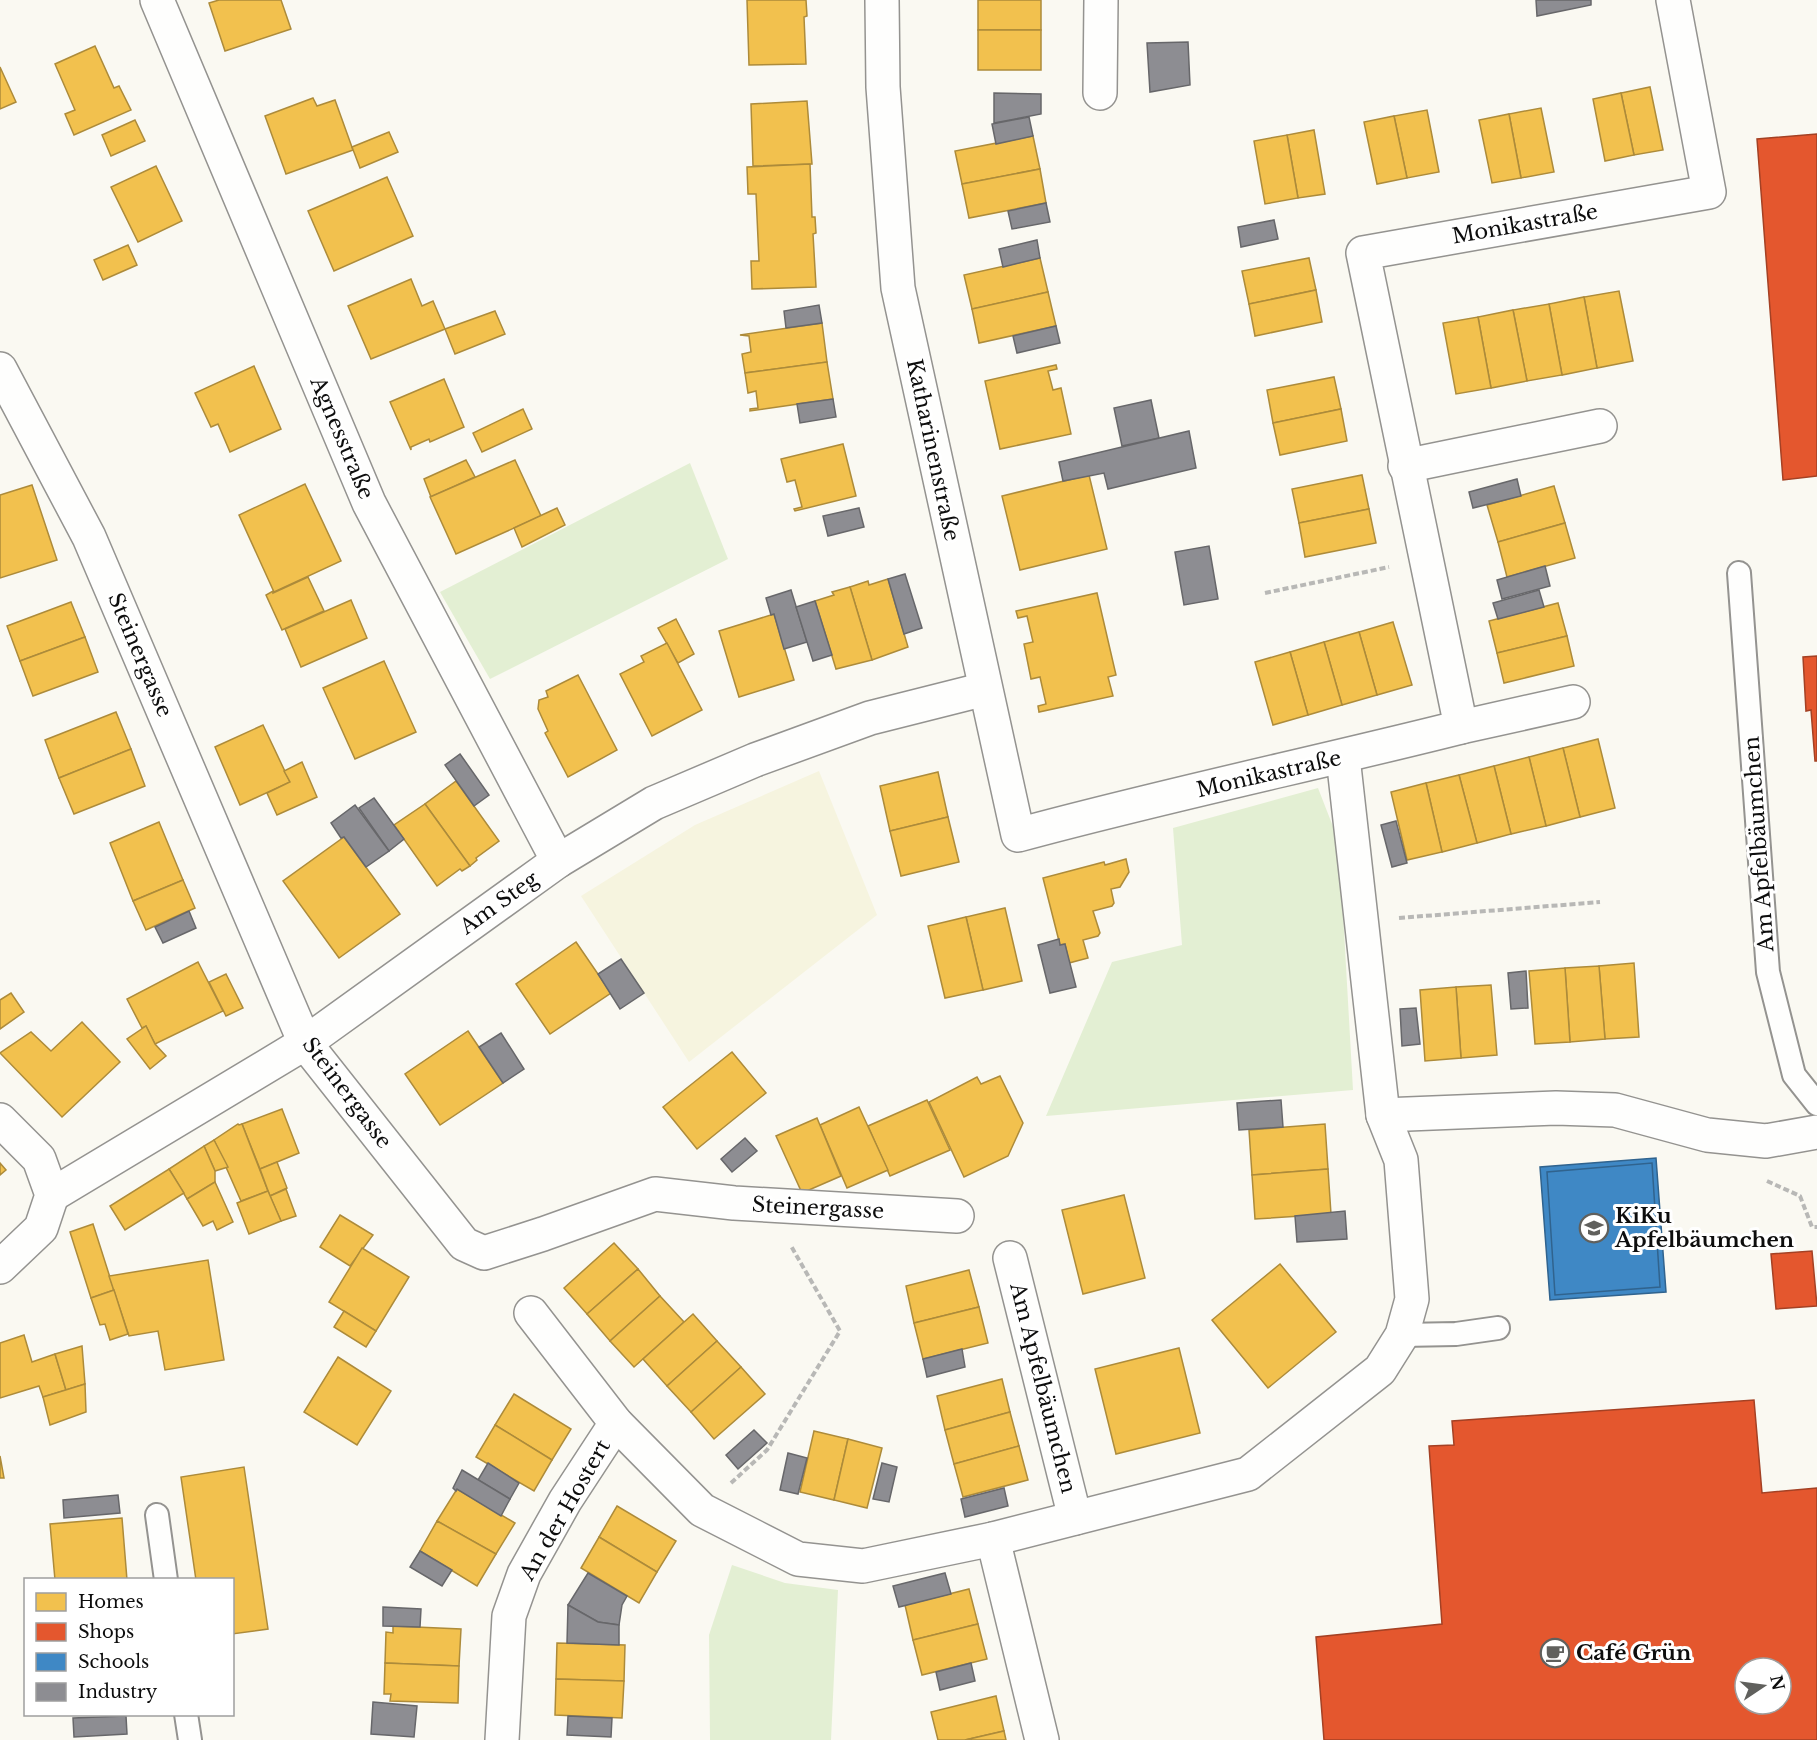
<svg xmlns="http://www.w3.org/2000/svg" width="1817" height="1740" viewBox="0 0 1817 1740" font-family="'Libre Baskerville',serif">
  <rect width="100%" height="100%" fill="#faf9f2"/>
  <polygon fill="#f6f4df" points="819,771 877,915 689,1062 581,896 695,825"/>
  <g fill="#e3efd3">
    <polygon points="690,463 728,559 490,679 440,592"/>
    <polygon points="1318,788 1339,842 1353,1090 1046,1116 1112,962 1182,945 1173,828"/>
    <polygon points="732,1565 785,1583 838,1590 831,1740 710,1740 709,1635"/>
  </g>
  <g fill="#f2c14e" stroke="#ad8b3a" stroke-width="1.5">
    <polygon points="219,0 281,0 291,29 225,51 209,3"/>
    <polygon points="747,0 806,0 807,16 804,17 806,64 749,65"/>
    <rect x="978" y="0" width="63" height="30"/>
    <rect x="978" y="30" width="63" height="40"/>
    <polygon points="95,46 114,88 119,86 131,110 74,135 65,114 75,110 55,64"/>
    <polygon points="0,67 16,102 0,109"/>
    <polygon points="1650,87 1663,150 1634,155 1621,93"/>
    <polygon points="1621,93 1634,155 1605,161 1593,99"/>
    <polygon points="313,98 317,106 335,100 353,150 286,174 265,116"/>
    <polygon points="807,101 812,164 753,166 751,104"/>
    <polygon points="1541,108 1554,172 1521,178 1509,114"/>
    <polygon points="1427,110 1439,172 1407,178 1394,116"/>
    <polygon points="1509,114 1521,178 1492,183 1479,120"/>
    <polygon points="1394,116 1407,178 1377,184 1364,122"/>
    <polygon points="135,120 145,141 111,156 102,135"/>
    <polygon points="1314,130 1325,194 1298,198 1287,135"/>
    <polygon points="389,132 398,152 360,168 352,147"/>
    <polygon points="1287,135 1298,198 1265,204 1254,141"/>
    <polygon points="1033,136 1040,169 962,184 955,151"/>
    <polygon points="810,164 812,217 815,217 816,233 813,234 816,287 752,289 751,261 759,261 756,194 748,194 747,167"/>
    <polygon points="156,166 182,221 138,242 111,187"/>
    <polygon points="1040,169 1046,203 969,218 962,184"/>
    <polygon points="387,177 413,236 334,271 308,211"/>
    <polygon points="128,245 137,265 103,280 94,260"/>
    <polygon points="1040,258 1048,292 972,309 964,275"/>
    <polygon points="1309,258 1316,290 1249,304 1242,271"/>
    <polygon points="411,279 422,306 433,301 445,329 371,359 348,306"/>
    <polygon points="1316,290 1322,322 1255,336 1249,304"/>
    <polygon points="1619,291 1633,361 1597,368 1584,297"/>
    <polygon points="1048,292 1056,326 979,343 972,309"/>
    <polygon points="1584,297 1597,368 1562,375 1549,304"/>
    <polygon points="1549,304 1562,375 1527,381 1513,310"/>
    <polygon points="1513,310 1527,381 1491,388 1478,317"/>
    <polygon points="495,311 505,334 455,354 445,329"/>
    <polygon points="1478,317 1491,388 1456,394 1443,323"/>
    <polygon points="822,323 827,362 745,373 742,354 751,352 749,336 740,335"/>
    <polygon points="827,362 833,399 750,411 750,409 758,408 756,391 748,393 745,373"/>
    <polygon points="1056,365 1057,369 1048,371 1053,390 1061,388 1071,434 1000,449 985,381"/>
    <polygon points="254,366 281,429 230,452 218,424 211,427 195,393"/>
    <polygon points="1334,377 1341,409 1273,423 1267,390"/>
    <polygon points="444,379 464,427 430,442 429,439 411,447 411,450 390,402"/>
    <polygon points="523,409 532,429 482,452 473,433"/>
    <polygon points="1341,409 1347,441 1280,455 1273,423"/>
    <polygon points="843,444 856,496 795,511 794,509 802,507 795,480 787,482 781,459"/>
    <polygon points="466,460 475,477 431,497 424,479"/>
    <polygon points="515,460 541,516 456,554 430,497"/>
    <polygon points="1089,475 1107,549 1020,570 1002,496"/>
    <polygon points="1362,475 1369,509 1299,523 1292,489"/>
    <polygon points="305,484 341,561 274,592 239,515"/>
    <polygon points="32,485 57,560 0,578 0,495"/>
    <polygon points="1554,486 1565,523 1498,542 1487,505"/>
    <polygon points="557,508 565,525 522,547 514,528"/>
    <polygon points="1369,509 1376,543 1305,557 1299,523"/>
    <polygon points="1565,523 1575,558 1507,577 1498,542"/>
    <polygon points="308,577 324,611 282,630 266,595 273,591 273,593"/>
    <polygon points="888,579 908,647 872,660 850,587 868,581 869,585"/>
    <polygon points="850,587 872,660 836,669 815,601 834,595 832,592"/>
    <polygon points="1097,593 1116,675 1108,677 1113,696 1039,712 1038,706 1046,704 1040,677 1031,679 1024,644 1033,642 1027,616 1018,618 1016,611"/>
    <polygon points="351,600 367,638 301,667 285,629"/>
    <polygon points="71,602 85,637 20,661 7,626"/>
    <polygon points="1558,603 1567,636 1497,653 1489,621"/>
    <polygon points="774,614 794,680 739,697 719,631"/>
    <polygon points="676,619 694,654 678,663 658,628"/>
    <polygon points="1393,622 1412,685 1377,695 1359,632"/>
    <polygon points="1359,632 1377,695 1342,705 1324,642"/>
    <polygon points="1567,636 1574,666 1504,683 1497,653"/>
    <polygon points="85,637 98,672 33,696 20,661"/>
    <polygon points="1324,642 1342,705 1308,715 1290,652"/>
    <polygon points="667,643 702,710 652,736 620,674 644,662 641,656"/>
    <polygon points="1290,652 1308,715 1273,725 1255,662"/>
    <polygon points="384,661 416,732 355,759 323,688"/>
    <polygon points="578,675 617,750 568,777 545,733 548,731 538,709 539,700 548,697 546,691"/>
    <polygon points="116,712 131,749 59,778 45,740"/>
    <polygon points="263,725 290,782 240,805 215,747"/>
    <polygon points="1598,739 1615,808 1580,817 1563,748"/>
    <polygon points="1563,748 1580,817 1546,826 1529,757"/>
    <polygon points="131,749 145,786 74,814 59,778"/>
    <polygon points="1529,757 1546,826 1511,834 1494,766"/>
    <polygon points="302,762 317,797 277,815 267,793 290,782 284,771"/>
    <polygon points="1494,766 1511,834 1477,843 1459,775"/>
    <polygon points="938,772 948,817 890,831 880,786"/>
    <polygon points="1459,775 1477,843 1442,852 1426,783"/>
    <polygon points="456,781 499,841 476,858 477,860 470,866 425,804"/>
    <polygon points="1426,783 1442,852 1407,860 1391,792"/>
    <polygon points="425,804 470,866 462,871 460,869 437,886 394,825"/>
    <polygon points="948,817 959,862 901,876 890,831"/>
    <polygon points="159,822 183,880 133,901 110,843"/>
    <polygon points="344,837 400,914 339,958 283,881"/>
    <polygon points="1126,859 1129,872 1120,887 1111,889 1114,903 1112,906 1093,911 1100,933 1098,936 1083,940 1088,958 1069,963 1065,944 1060,945 1043,878 1104,862 1105,865"/>
    <polygon points="183,880 195,908 146,930 133,901"/>
    <polygon points="1005,908 1022,981 983,990 966,917"/>
    <polygon points="966,917 983,990 945,998 928,926"/>
    <polygon points="576,942 611,993 550,1034 516,984"/>
    <polygon points="198,962 223,1011 155,1044 146,1026 142,1028 127,999"/>
    <polygon points="1634,963 1639,1037 1605,1039 1599,966"/>
    <polygon points="1599,966 1605,1039 1570,1042 1565,968"/>
    <polygon points="1565,968 1570,1042 1535,1044 1529,971"/>
    <polygon points="226,974 243,1008 226,1016 209,982"/>
    <polygon points="1491,985 1497,1055 1461,1058 1456,987"/>
    <polygon points="1456,987 1461,1058 1425,1061 1420,990"/>
    <polygon points="11,993 24,1012 0,1029 0,1000"/>
    <polygon points="82,1022 120,1062 62,1117 0,1053 31,1032 51,1051"/>
    <polygon points="146,1026 155,1044 166,1056 150,1069 127,1039"/>
    <polygon points="468,1031 503,1083 440,1125 405,1074"/>
    <polygon points="732,1052 766,1093 697,1149 663,1107"/>
    <polygon points="1000,1076 1023,1123 1008,1156 964,1177 929,1102 977,1077 981,1084"/>
    <polygon points="927,1100 950,1150 890,1176 868,1126"/>
    <polygon points="859,1107 888,1170 847,1188 820,1125"/>
    <polygon points="282,1109 299,1153 260,1169 242,1124"/>
    <polygon points="817,1118 841,1176 802,1193 776,1136"/>
    <polygon points="238,1124 239,1125 242,1124 268,1191 241,1201 214,1140"/>
    <polygon points="1325,1124 1328,1169 1252,1175 1249,1130"/>
    <polygon points="214,1140 228,1167 215,1171 204,1146"/>
    <polygon points="204,1146 215,1171 215,1182 187,1199 169,1169"/>
    <polygon points="277,1162 287,1188 270,1196 260,1169"/>
    <polygon points="0,1163 6,1170 0,1175"/>
    <polygon points="169,1169 184,1193 125,1230 110,1206"/>
    <polygon points="1328,1169 1331,1214 1255,1219 1252,1175"/>
    <polygon points="215,1182 233,1222 217,1230 213,1221 203,1226 187,1199"/>
    <polygon points="286,1189 296,1216 281,1221 270,1196"/>
    <polygon points="268,1191 281,1221 249,1234 237,1203"/>
    <polygon points="1124,1195 1145,1278 1083,1294 1062,1210"/>
    <polygon points="340,1215 373,1235 350,1266 320,1247"/>
    <polygon points="93,1224 114,1290 91,1298 70,1232"/>
    <polygon points="614,1243 638,1269 587,1314 564,1288"/>
    <polygon points="362,1248 409,1277 376,1331 329,1302"/>
    <polygon points="208,1260 224,1360 165,1370 158,1331 129,1336 109,1276"/>
    <polygon points="1280,1264 1336,1332 1268,1388 1212,1320"/>
    <polygon points="638,1269 660,1296 610,1341 587,1314"/>
    <polygon points="969,1270 979,1307 914,1323 906,1286"/>
    <polygon points="114,1290 128,1334 110,1340 105,1324 100,1325 91,1298"/>
    <polygon points="660,1296 684,1322 634,1367 610,1341"/>
    <polygon points="979,1307 988,1343 923,1359 914,1323"/>
    <polygon points="344,1311 376,1331 366,1347 334,1327"/>
    <polygon points="693,1314 717,1341 667,1386 643,1359"/>
    <polygon points="24,1335 32,1362 55,1354 66,1390 43,1397 39,1386 0,1398 0,1343"/>
    <polygon points="717,1341 741,1367 691,1412 667,1386"/>
    <polygon points="82,1346 85,1384 66,1390 55,1354"/>
    <polygon points="1179,1348 1200,1433 1116,1454 1095,1369"/>
    <polygon points="338,1357 391,1391 357,1445 304,1412"/>
    <polygon points="741,1367 765,1394 714,1439 691,1412"/>
    <polygon points="1002,1379 1010,1412 945,1430 937,1396"/>
    <polygon points="85,1384 86,1412 50,1425 43,1397"/>
    <polygon points="514,1394 571,1429 552,1460 495,1425"/>
    <polygon points="1010,1412 1019,1446 954,1464 945,1430"/>
    <polygon points="495,1425 552,1460 534,1491 476,1457"/>
    <polygon points="814,1431 848,1439 834,1500 800,1492"/>
    <polygon points="848,1439 882,1448 867,1508 834,1500"/>
    <polygon points="1019,1446 1028,1480 963,1497 954,1464"/>
    <polygon points="0,1456 4,1478 0,1478"/>
    <polygon points="244,1467 268,1629 232,1634 232,1580 196,1580 181,1477"/>
    <polygon points="457,1489 515,1523 496,1554 437,1521"/>
    <polygon points="617,1506 676,1541 657,1572 599,1537"/>
    <polygon points="122,1518 127,1580 55,1580 50,1524"/>
    <polygon points="437,1521 496,1554 477,1586 420,1551"/>
    <polygon points="599,1537 657,1572 639,1603 581,1568"/>
    <polygon points="969,1589 978,1624 913,1640 905,1605"/>
    <polygon points="978,1624 987,1659 922,1675 913,1640"/>
    <polygon points="393,1626 461,1629 459,1666 385,1663 386,1632 393,1633"/>
    <polygon points="557,1643 625,1645 624,1681 556,1679"/>
    <polygon points="385,1663 459,1666 458,1703 390,1701 391,1694 384,1694"/>
    <polygon points="556,1679 624,1681 622,1718 555,1715"/>
    <polygon points="996,1696 1004,1731 965,1740 938,1740 931,1712"/>
    <polygon points="1004,1731 1006,1740 965,1740"/>
  </g>
  <g fill="#e4572e" stroke="#a44124" stroke-width="1.5" fill-rule="evenodd">
    <polygon points="1817,134 1817,476 1783,480 1757,139"/>
    <polygon points="1817,656 1817,761 1815,761 1811,710 1806,711 1803,657"/>
    <polygon points="1812,1251 1817,1306 1776,1309 1771,1254"/>
    <path d="M1754,1400L1762,1493L1817,1488V1740H1324L1316,1637L1442,1624L1429,1446L1454,1445L1452,1421ZM1745,1668H1781V1704H1745Z"/>
  </g>
  <g fill="#3f88c5" stroke="#30638e" stroke-width="1.5">
    <polygon points="1656,1158 1666,1292 1550,1300 1540,1167"/>
    <polygon points="1652,1163 1660,1287 1555,1295 1547,1172"/>
  </g>
  <g fill="#8d8d92" stroke="#67676a" stroke-width="1.5">
    <polygon points="1536,0 1591,0 1591,5 1537,16"/>
    <polygon points="1188,42 1190,85 1150,92 1147,43"/>
    <polygon points="994,93 1041,94 1041,114 994,123"/>
    <polygon points="1029,117 1033,136 996,144 992,124"/>
    <polygon points="1046,203 1050,222 1012,229 1008,211"/>
    <polygon points="1274,220 1278,239 1241,247 1238,227"/>
    <polygon points="1037,240 1040,258 1003,267 999,249"/>
    <polygon points="819,305 822,323 786,328 784,311"/>
    <polygon points="1056,326 1060,343 1017,353 1013,336"/>
    <polygon points="833,399 836,417 800,423 797,404"/>
    <polygon points="1151,400 1159,438 1122,446 1114,408"/>
    <polygon points="1189,431 1196,468 1108,489 1104,473 1063,481 1059,462"/>
    <polygon points="1517,479 1521,496 1473,508 1469,492"/>
    <polygon points="859,508 864,527 828,536 823,516"/>
    <polygon points="1209,546 1218,599 1184,605 1175,552"/>
    <polygon points="1545,566 1550,586 1502,599 1497,580"/>
    <polygon points="905,574 922,628 904,634 888,579"/>
    <polygon points="791,590 807,642 784,649 774,614 771,615 766,598"/>
    <polygon points="1539,590 1544,607 1498,619 1493,603"/>
    <polygon points="815,601 832,655 813,661 796,607"/>
    <polygon points="460,754 489,795 474,806 445,765"/>
    <polygon points="374,798 404,839 389,851 359,808"/>
    <polygon points="355,805 389,851 366,867 344,837 341,838 331,823"/>
    <polygon points="1396,821 1407,863 1392,867 1381,825"/>
    <polygon points="189,911 196,928 163,943 155,927"/>
    <polygon points="1059,939 1060,945 1065,944 1076,987 1050,993 1038,945"/>
    <polygon points="621,959 644,993 620,1009 598,974"/>
    <polygon points="1526,971 1528,1008 1511,1009 1508,973"/>
    <polygon points="1416,1008 1420,1044 1402,1046 1400,1009"/>
    <polygon points="501,1033 524,1069 503,1083 479,1047"/>
    <polygon points="1281,1100 1283,1127 1239,1130 1237,1103"/>
    <polygon points="745,1138 757,1151 732,1172 721,1159"/>
    <polygon points="1345,1211 1347,1239 1297,1242 1295,1216"/>
    <polygon points="962,1349 965,1367 927,1377 923,1359"/>
    <polygon points="754,1430 767,1443 738,1469 726,1455"/>
    <polygon points="788,1453 807,1458 798,1494 780,1490"/>
    <polygon points="488,1463 519,1483 510,1499 478,1480"/>
    <polygon points="882,1463 897,1467 889,1502 873,1499"/>
    <polygon points="462,1470 510,1499 501,1516 457,1489 456,1491 453,1488"/>
    <polygon points="1004,1488 1008,1506 965,1517 961,1499"/>
    <polygon points="118,1495 120,1513 64,1518 63,1500"/>
    <polygon points="420,1551 452,1570 442,1586 410,1567"/>
    <polygon points="588,1573 627,1596 622,1605 619,1625 598,1622 568,1605"/>
    <polygon points="945,1573 951,1594 899,1607 893,1586"/>
    <polygon points="568,1605 598,1622 619,1625 619,1645 567,1643"/>
    <polygon points="383,1607 421,1609 420,1627 383,1626"/>
    <polygon points="971,1663 975,1681 940,1690 936,1672"/>
    <polygon points="373,1702 417,1706 414,1737 371,1734"/>
    <polygon points="126,1716 127,1734 74,1737 73,1718"/>
    <polygon points="568,1716 612,1718 611,1737 567,1735"/>
  </g>
  <g fill="none" stroke-linecap="round" stroke-linejoin="round">
    <g stroke="#949390" stroke-width="26">
      <g id="service">
        <polyline points="1739,573 1768,972 1794,1075 1817,1104"/>
        <polyline points="1402,1335 1456,1334 1498,1328"/>
        <polyline points="157,1515 166,1580"/>
        <polyline points="186,1714 190,1740"/>
      </g>
    </g>
    <g stroke="#949390" stroke-width="36">
      <g id="minor">
        <polyline points="157,0 369,503 558,861"/>
        <path d="M882,0L883,87L898,288L1018,835C1165,795 1314,764 1461,727L1363,253L1709,192L1673,0"/>
        <polyline points="1100,93 1101,0"/>
        <polyline points="0,369 89,537 305,1043 464,1244 484,1253 543,1234 655,1194 734,1203 957,1216"/>
        <polyline points="1405,466 1600,426"/>
        <polyline points="1461,727 1573,702"/>
        <polyline points="1383,1115 1556,1108 1615,1110 1707,1135 1766,1141 1817,1132"/>
        <polyline points="0,1120 39,1159 52,1195 41,1228 0,1267"/>
        <polyline points="52,1195 305,1043 558,861 654,803 755,760 870,718 985,689"/>
        <polyline points="1010,1258 1075,1518"/>
        <polyline points="531,1313 616,1423 702,1510 798,1559 863,1566 993,1539 1248,1474 1380,1370 1402,1335 1412,1299 1401,1160 1383,1115 1343,757"/>
        <polyline points="993,1539 1042,1740"/>
        <polyline points="502,1740 509,1616 524,1574 565,1501 616,1423"/>
      </g>
    </g>
    <g stroke="#b8b8b6" stroke-width="4" stroke-dasharray="6 3" stroke-linecap="butt">
      <polyline points="1265,593 1389,567"/>
      <polyline points="1399,918 1600,902"/>
      <polyline points="1767,1181 1800,1196 1812,1227 1817,1227"/>
      <polyline points="731,1483 767,1450 840,1331 791,1246"/>
    </g>
    <use href="#service" stroke="#fefefd" stroke-width="22"/>
    <use href="#minor" stroke="#fefefd" stroke-width="33"/>
  </g>
  <defs>
    <g id="school-ring" transform="scale(1.5)"><circle r="9.5" fill="#fff" stroke="#60605d" stroke-width="1.5"/><path d="M0-5L7-2L0 1L-7-2ZM-4 1L0 2.5L4 1V4Q0 6-4 4Z" fill="#60605d"/></g>
    <g id="cafe-ring" transform="scale(1.5)"><circle r="9.5" fill="#fff" stroke="#60605d" stroke-width="1.5"/><path d="M-5.5-4.5H6V0H3Q3 3.5 0 3.5H-2.5Q-5.5 3.5-5.5 0ZM3-3.2v2h1.7v-2ZM-6 4.5H4V6H-6Z" fill="#60605d"/></g>
  </defs>
  <g fill-rule="evenodd">
    <use href="#school-ring" x="1594" y="1228"/>
    <use href="#cafe-ring" x="1555" y="1653"/>
  </g>
  <g text-anchor="middle" stroke-width="6" stroke-linejoin="round" paint-order="stroke">
    <g font-size="21" fill="#0d0d0d" stroke="#fff">
      <text transform="translate(1525 224) rotate(-10)" y="7">Monikastraße</text>
      <text transform="translate(342 438) rotate(67)" y="7">Agnesstraße</text>
      <text transform="translate(933 450) rotate(78)" y="7">Katharinenstraße</text>
      <text transform="translate(140 655) rotate(67)" y="7">Steinergasse</text>
      <text transform="translate(1269 774) rotate(-13)" y="7">Monikastraße</text>
      <text transform="translate(1759 844) rotate(-94)" y="7">Am Apfelbäumchen</text>
      <text transform="translate(499 903) rotate(-36)" y="7">Am Steg</text>
      <text transform="translate(347 1093) rotate(53)" y="7">Steinergasse</text>
      <text transform="translate(818 1208) rotate(3)" y="7">Steinergasse</text>
      <text transform="translate(1043 1388) rotate(76)" y="7">Am Apfelbäumchen</text>
      <text transform="translate(565 1510) rotate(-60)" y="7">An der Hostert</text>
    </g>
    <g font-size="21" font-weight="bold" fill="#0d0d0d" stroke="#fff" text-anchor="start">
      <text x="1615" y="1223">KiKu<tspan x="1615" dy="24">Apfelbäumchen</tspan></text>
      <text x="1576" y="1660">Café Grün</text>
    </g>
  </g>
  <rect x="24" y="1578" width="210" height="138" fill="#ffffff" stroke="#9e9e9e" stroke-width="1.5"/>
  <rect x="36" y="1593" width="30" height="18" fill="#f2c14e" stroke="#9e9e9e" stroke-width="1.5"/>
  <text x="78" y="1608" font-size="18" fill="#0d0d0d">Homes</text>
  <rect x="36" y="1623" width="30" height="18" fill="#e4572e" stroke="#9e9e9e" stroke-width="1.5"/>
  <text x="78" y="1638" font-size="18" fill="#0d0d0d">Shops</text>
  <rect x="36" y="1653" width="30" height="18" fill="#3f88c5" stroke="#9e9e9e" stroke-width="1.5"/>
  <text x="78" y="1668" font-size="18" fill="#0d0d0d">Schools</text>
  <rect x="36" y="1683" width="30" height="18" fill="#8d8d92" stroke="#9e9e9e" stroke-width="1.5"/>
  <text x="78" y="1698" font-size="18" fill="#0d0d0d">Industry</text>
  <g transform="translate(1763 1686) rotate(77)"><circle r="28" fill="#ffffff" stroke="#9e9e9e" stroke-width="1.5"/>
  <path d="M0-4.5L10 22L0 15L-10 22Z" fill="#60605d"/>
  <text y="-9" font-size="16" font-weight="bold" text-anchor="middle" fill="#0d0d0d">N</text>
  </g>
</svg>
